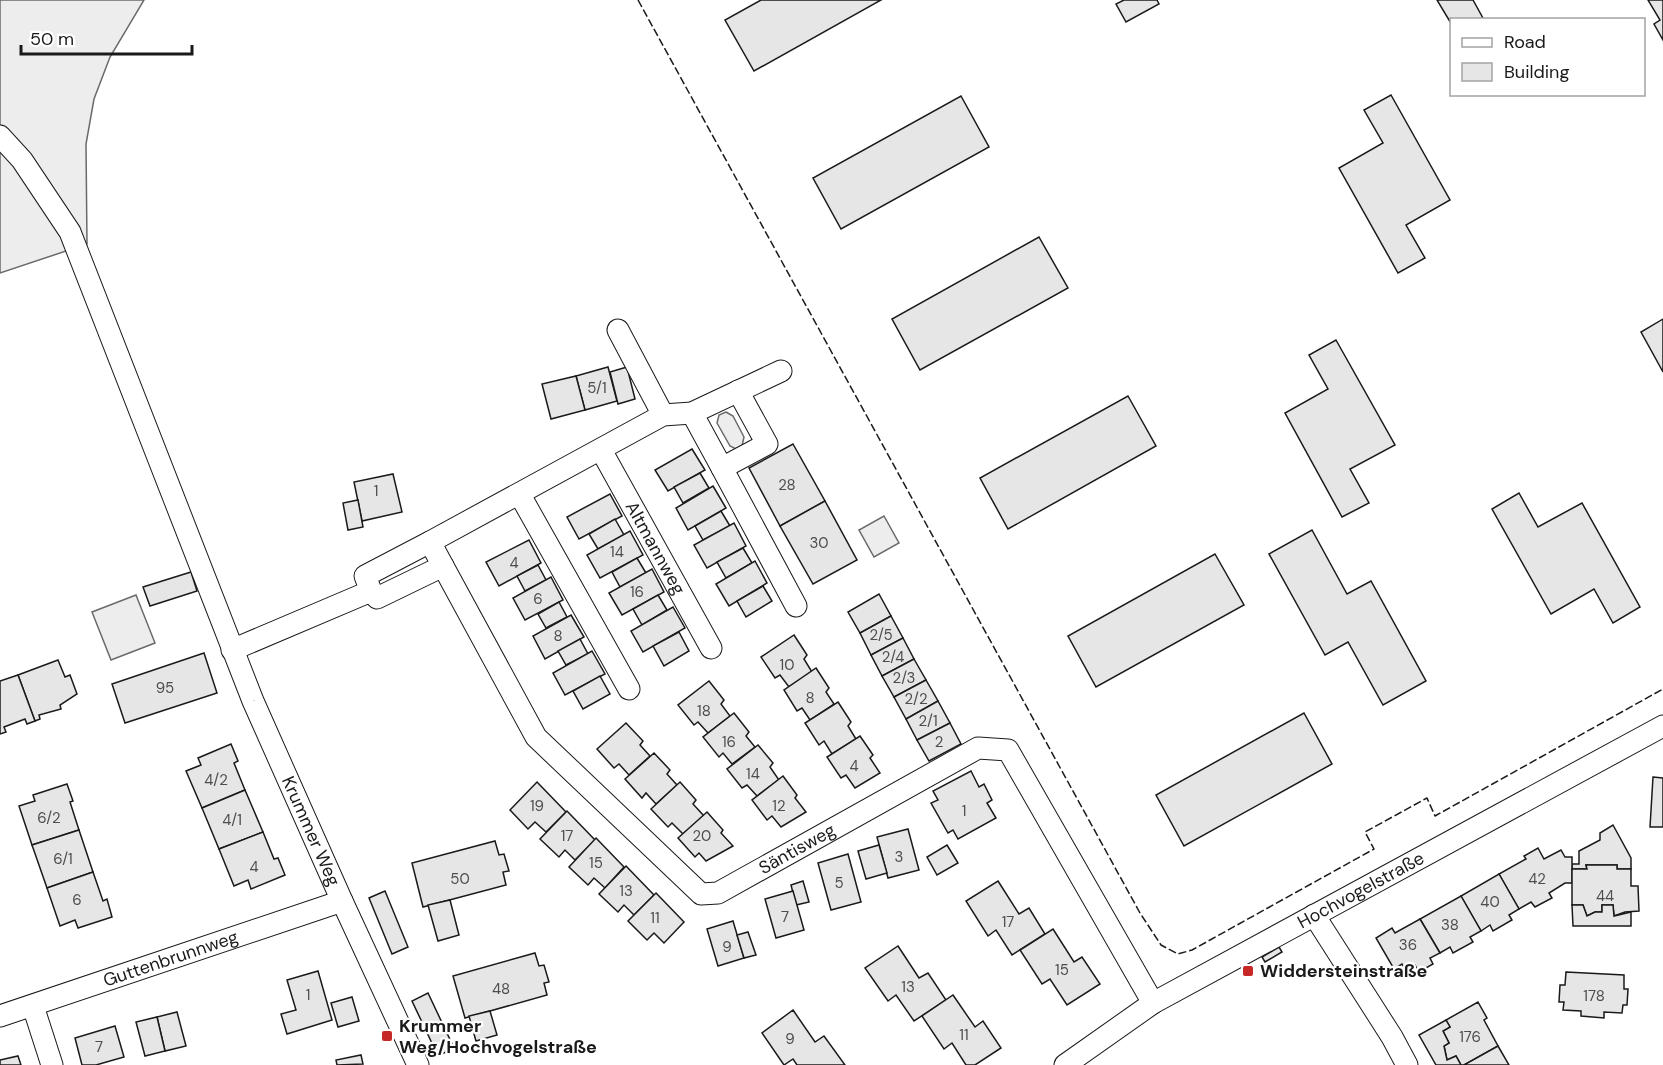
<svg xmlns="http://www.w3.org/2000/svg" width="1663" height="1065" viewBox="0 0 1663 1065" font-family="'DM Sans',sans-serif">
  <rect width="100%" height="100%" fill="#fff"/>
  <g fill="#ededed" stroke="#6a6a6a" stroke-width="1.5">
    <polygon points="0,0 144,0 110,57 94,99 86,144 87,244 0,273"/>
    <polygon points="726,412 733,416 744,437 742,446 736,449 730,446 717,423 719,415"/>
    <polygon points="884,516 899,543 874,557 859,530"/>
    <polygon points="136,595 155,643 111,660 92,612"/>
  </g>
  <g fill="#e6e6e6" stroke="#1a1a1a" stroke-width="1.5">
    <polygon points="761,0 881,0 754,71 725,20"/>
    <polygon points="1124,0 1157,0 1159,4 1126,22 1116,4"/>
    <polygon points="1437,0 1473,0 1484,20 1452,20 1452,25"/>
    <polygon points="1648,0 1663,0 1663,40 1654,24 1660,20"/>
    <polygon points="1391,95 1450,200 1406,225 1425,258 1398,273 1339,168 1383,143 1364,110"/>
    <polygon points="961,96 989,147 841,229 813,178"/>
    <polygon points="1039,237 1068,288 920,370 892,319"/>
    <polygon points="1663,319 1663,372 1641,332"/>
    <polygon points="1336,340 1395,445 1350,469 1369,503 1342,517 1285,413 1328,389 1309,355"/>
    <polygon points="608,367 617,401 585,410 576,376"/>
    <polygon points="627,367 635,399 618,404 610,372"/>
    <polygon points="576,376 585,410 551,419 542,384"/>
    <polygon points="1128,396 1156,446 1008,529 980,478"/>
    <polygon points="793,444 825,501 780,526 749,468"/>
    <polygon points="692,449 705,470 668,491 655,470"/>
    <polygon points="700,473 709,488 683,503 674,487"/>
    <polygon points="393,474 402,512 362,521 354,482"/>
    <polygon points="713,486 726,508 688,530 676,508"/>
    <polygon points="1519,493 1538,527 1582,503 1640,607 1613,623 1594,589 1551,614 1492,509"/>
    <polygon points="610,494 622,516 579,539 567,517"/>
    <polygon points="358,500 363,527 348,530 343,503"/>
    <polygon points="825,501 857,560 813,584 780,526"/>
    <polygon points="721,511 730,526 703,540 695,526"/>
    <polygon points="615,519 624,535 598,549 589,534"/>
    <polygon points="734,523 746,546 707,568 694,545"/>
    <polygon points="1312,530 1347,594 1371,581 1426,681 1383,705 1348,642 1325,655 1269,554"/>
    <polygon points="630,531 643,555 600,578 587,555"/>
    <polygon points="529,540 541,563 499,586 486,562"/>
    <polygon points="743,548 752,563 726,578 717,562"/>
    <polygon points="1215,554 1244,605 1096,687 1068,636"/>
    <polygon points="637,558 646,573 620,587 612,572"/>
    <polygon points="755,561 767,583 729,606 716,584"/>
    <polygon points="538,565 546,580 525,591 517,576"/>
    <polygon points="652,569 664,592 622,615 609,593"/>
    <polygon points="191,572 197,591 150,606 143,587"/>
    <polygon points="551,577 563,600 525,620 513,598"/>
    <polygon points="763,586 772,601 746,617 737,601"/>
    <polygon points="879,594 891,616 860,633 848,612"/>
    <polygon points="658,595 667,610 642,625 633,609"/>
    <polygon points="559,602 567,617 546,628 538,614"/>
    <polygon points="673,607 685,628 643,652 631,631"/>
    <polygon points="571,615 584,637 545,659 533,636"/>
    <polygon points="891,616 903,638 871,655 860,633"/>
    <polygon points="679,632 689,651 664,666 653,646"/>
    <polygon points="794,635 807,655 804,659 812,672 789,687 780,675 775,678 761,657"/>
    <polygon points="903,638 914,659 882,676 871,655"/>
    <polygon points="580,639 588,654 566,665 558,651"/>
    <polygon points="592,651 605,674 565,695 553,673"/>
    <polygon points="204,653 217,693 125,723 112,684"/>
    <polygon points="914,659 926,680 894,697 882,676"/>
    <polygon points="58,660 65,677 70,675 77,694 60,705 61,709 39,715 40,719 35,721 18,675"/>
    <polygon points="816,668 829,688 826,692 834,704 810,720 802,708 797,711 784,690"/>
    <polygon points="18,675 35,721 27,724 25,719 4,727 6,732 0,734 0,681"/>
    <polygon points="600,676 610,694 583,709 573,691"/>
    <polygon points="926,680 938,701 906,719 894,697"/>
    <polygon points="709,681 724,700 721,704 730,716 708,733 698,722 694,725 678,705"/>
    <polygon points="938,701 950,723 917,740 906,719"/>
    <polygon points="838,702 851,722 848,726 856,739 832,754 824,741 819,745 805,723"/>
    <polygon points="734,713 749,732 746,736 755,747 732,764 723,753 719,757 703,737"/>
    <polygon points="1304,713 1332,764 1184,846 1156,795"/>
    <polygon points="626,723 643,741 640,745 650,756 629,775 619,764 614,768 597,749"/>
    <polygon points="950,723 961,744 929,761 917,740"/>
    <polygon points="860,736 873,755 870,758 880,773 855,788 846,775 841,778 827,757"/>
    <polygon points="231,744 238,761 234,763 245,790 202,808 186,771 201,765 198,758"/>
    <polygon points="758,745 773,763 770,767 779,780 757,796 747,785 742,788 727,769"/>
    <polygon points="654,753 670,770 667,774 677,785 656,804 646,793 642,798 625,779"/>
    <polygon points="971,771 979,787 984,784 992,800 987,803 996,818 958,839 953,830 948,833 931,803 938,800 933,791"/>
    <polygon points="783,776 797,795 795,798 806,812 781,827 772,816 767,820 752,800"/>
    <polygon points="1653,777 1663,778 1663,827 1650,827"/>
    <polygon points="537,782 566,812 546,832 535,822 528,829 510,810"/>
    <polygon points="680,782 696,800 693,804 704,816 683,834 672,823 668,827 651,809"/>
    <polygon points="67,784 73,801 70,802 79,830 32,845 19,806 35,801 33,795"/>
    <polygon points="245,790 263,832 219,849 202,808"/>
    <polygon points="567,811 595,840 575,860 565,850 559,857 540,839"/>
    <polygon points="707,812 723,830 721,833 733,846 706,861 699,853 695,857 678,838"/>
    <polygon points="1613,825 1631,858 1631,869 1617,869 1617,865 1586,865 1587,869 1572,869 1572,864 1579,864 1579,851 1600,840 1600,833"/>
    <polygon points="908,829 919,870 888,878 877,837"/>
    <polygon points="79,830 93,872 47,888 32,845"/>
    <polygon points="263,832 274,859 278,858 285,875 251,889 248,880 234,886 219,849"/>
    <polygon points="596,838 624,867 605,888 594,878 588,885 569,867"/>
    <polygon points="495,841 499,855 504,854 509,871 503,872 506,885 423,907 412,863"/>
    <polygon points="879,845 887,873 866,879 858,851"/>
    <polygon points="947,845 958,863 937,875 927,857"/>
    <polygon points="1538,848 1544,859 1561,850 1565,857 1572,857 1572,883 1565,883 1549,893 1552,898 1535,907 1531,902 1519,909 1499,874 1526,859 1524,856"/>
    <polygon points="848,854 861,902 831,910 818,863"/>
    <polygon points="1586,865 1617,865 1617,869 1631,869 1631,886 1638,886 1639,911 1625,912 1614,916 1613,905 1602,905 1602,912 1595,912 1587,916 1583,905 1572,905 1572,869 1587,869"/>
    <polygon points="626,866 654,895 634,915 624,905 618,912 599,894"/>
    <polygon points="93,872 103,901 107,899 112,917 78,928 75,920 60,926 47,888"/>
    <polygon points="1499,874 1519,909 1509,915 1512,920 1493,931 1490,925 1481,931 1461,896"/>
    <polygon points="803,881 809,902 796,905 791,885"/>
    <polygon points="998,881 1019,914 1029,908 1045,934 1012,955 996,930 988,936 966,901"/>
    <polygon points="385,891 408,947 392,954 369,898"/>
    <polygon points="793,891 804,930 776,938 765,899"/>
    <polygon points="656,893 684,922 664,943 654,933 647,940 628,921"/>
    <polygon points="1461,896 1481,931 1470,937 1473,942 1453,953 1450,947 1440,953 1420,919"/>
    <polygon points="450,900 459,935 438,941 428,905"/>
    <polygon points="1572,905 1583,905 1587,916 1595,912 1602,912 1602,905 1613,905 1614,916 1631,912 1631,926 1573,926"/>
    <polygon points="1420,919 1440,953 1430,958 1433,964 1419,972 1415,965 1406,971 1402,964 1394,969 1376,938 1392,928 1395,933"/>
    <polygon points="733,921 744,958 718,966 707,929"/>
    <polygon points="1053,929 1074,962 1082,957 1100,984 1067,1005 1050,979 1042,984 1020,950"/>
    <polygon points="748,932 756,955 744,958 737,935"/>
    <polygon points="898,946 919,978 928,973 946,1000 914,1021 896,995 888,1001 865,968"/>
    <polygon points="1279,947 1282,952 1265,962 1262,957"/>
    <polygon points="535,953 539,966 544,965 549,982 544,983 547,995 465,1018 453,976"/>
    <polygon points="318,971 332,1020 287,1034 281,1014 296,1010 287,980"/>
    <polygon points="1566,972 1624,975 1624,989 1628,989 1627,1005 1623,1005 1622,1013 1604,1012 1604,1018 1581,1016 1581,1011 1563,1010 1564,1002 1559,1002 1560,985 1565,985"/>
    <polygon points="428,993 454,1048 438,1056 412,1001"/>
    <polygon points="953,995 975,1027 983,1021 1001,1048 975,1065 966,1065 952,1043 944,1049 922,1016"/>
    <polygon points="352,997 359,1021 338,1027 331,1003"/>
    <polygon points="1478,1002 1487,1018 1484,1020 1498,1046 1464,1065 1461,1065 1456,1056 1447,1060 1444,1046 1449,1043 1443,1031 1450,1027 1446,1020"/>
    <polygon points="793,1010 815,1042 824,1036 845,1065 797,1065 793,1059 784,1065 762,1033"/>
    <polygon points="490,1011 497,1035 476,1041 469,1016"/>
    <polygon points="177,1012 186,1046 165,1051 157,1017"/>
    <polygon points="157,1017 165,1051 145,1056 136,1022"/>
    <polygon points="1446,1020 1450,1027 1443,1031 1449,1043 1444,1046 1447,1060 1456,1056 1461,1065 1436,1065 1419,1035"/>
    <polygon points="115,1026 124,1057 96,1065 82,1065 75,1038"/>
    <polygon points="1498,1046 1509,1065 1464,1065"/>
    <polygon points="361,1055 363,1064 337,1065 336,1060"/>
    <polygon points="18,1056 21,1065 0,1065 0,1060"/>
  </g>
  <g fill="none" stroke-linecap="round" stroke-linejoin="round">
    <g stroke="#1a1a1a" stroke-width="23">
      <g id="minor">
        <path id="s1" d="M0,136L22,160L70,232L253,701L342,901L418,1065"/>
        <polyline points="618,330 663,415"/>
        <polyline points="692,413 722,468 767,444 738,391"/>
        <path id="s2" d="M601,450L711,648"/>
        <polyline points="722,468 796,606"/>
        <polyline points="520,495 629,689"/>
        <path id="s3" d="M443,566L536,737L701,894L718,893L978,748L1008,750L1153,1003"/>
        <polyline points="371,591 365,576 430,542"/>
        <polyline points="232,650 371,591 377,598 443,566 430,542 663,415 692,413 781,371"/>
        <polyline points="1314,915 1392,1037 1407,1065"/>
        <polyline points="33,1006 52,1065"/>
        <path id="s4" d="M0,1016L342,901"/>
        <path id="s5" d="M1065,1065L1153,1003L1663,726"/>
      </g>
    </g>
    <use href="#minor" stroke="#fff" stroke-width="21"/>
    <polyline stroke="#1a1a1a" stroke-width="1.5" stroke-dasharray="8 3" stroke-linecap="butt" points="638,0 1140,913 1161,945 1178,954 1192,950 1374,849 1365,832 1427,798 1435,816 1663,689"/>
  </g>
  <g fill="#c62828" stroke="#fff" stroke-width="2">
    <rect x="1242" y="965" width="12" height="12" rx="3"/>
    <rect x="381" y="1030" width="12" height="12" rx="3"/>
  </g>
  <g text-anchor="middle" stroke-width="4.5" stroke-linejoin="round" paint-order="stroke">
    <g font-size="15" fill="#4d4d4d">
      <text x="597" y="393">5/1</text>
      <text x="787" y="490">28</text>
      <text x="376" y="496">1</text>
      <text x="819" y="548">30</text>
      <text x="617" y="557">14</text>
      <text x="514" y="568">4</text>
      <text x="637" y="597">16</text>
      <text x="538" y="604">6</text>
      <text x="881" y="640">2/5</text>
      <text x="558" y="641">8</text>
      <text x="893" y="662">2/4</text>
      <text x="787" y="670">10</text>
      <text x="904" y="683">2/3</text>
      <text x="165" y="693">95</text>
      <text x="810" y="703">8</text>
      <text x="916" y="704">2/2</text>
      <text x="704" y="716">18</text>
      <text x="928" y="726">2/1</text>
      <text x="729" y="747">16</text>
      <text x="939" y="747">2</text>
      <text x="854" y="771">4</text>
      <text x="753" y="779">14</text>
      <text x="216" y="785">4/2</text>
      <text x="537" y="811">19</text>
      <text x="779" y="811">12</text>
      <text x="964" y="816">1</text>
      <text x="49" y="823">6/2</text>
      <text x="232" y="825">4/1</text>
      <text x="567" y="841">17</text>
      <text x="702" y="841">20</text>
      <text x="899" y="862">3</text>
      <text x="63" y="864">6/1</text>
      <text x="596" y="868">15</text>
      <text x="254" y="872">4</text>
      <text x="460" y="884">50</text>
      <text x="1537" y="884">42</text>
      <text x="839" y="888">5</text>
      <text x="626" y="896">13</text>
      <text x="1605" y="901">44</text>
      <text x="77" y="905">6</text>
      <text x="1490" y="907">40</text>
      <text x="785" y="922">7</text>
      <text x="655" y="923">11</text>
      <text x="1008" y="927">17</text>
      <text x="1450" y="930">38</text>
      <text x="1408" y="950">36</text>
      <text x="727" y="952">9</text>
      <text x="1062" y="975">15</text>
      <text x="908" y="992">13</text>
      <text x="501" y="994">48</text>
      <text x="308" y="1000">1</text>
      <text x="1594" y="1001">178</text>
      <text x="964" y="1040">11</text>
      <text x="1470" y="1042">176</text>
      <text x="790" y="1044">9</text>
      <text x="99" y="1052">7</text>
    </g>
    <g font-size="18" fill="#1a1a1a" stroke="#fff">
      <text dy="6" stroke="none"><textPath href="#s2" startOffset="112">Altmannweg</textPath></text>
      <text dy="6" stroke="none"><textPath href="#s1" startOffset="765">Krummer Weg</textPath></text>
      <text dy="6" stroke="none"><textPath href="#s3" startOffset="530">Säntisweg</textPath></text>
      <text dy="6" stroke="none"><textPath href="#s5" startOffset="344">Hochvogelstraße</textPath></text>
      <text dy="6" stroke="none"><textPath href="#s4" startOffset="180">Guttenbrunnweg</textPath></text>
    </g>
    <g font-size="18" font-weight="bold" fill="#1a1a1a" stroke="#fff" text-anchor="start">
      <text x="1260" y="977">Widdersteinstraße</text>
      <text x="399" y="1032">Krummer<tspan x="399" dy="21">Weg/Hochvogelstraße</tspan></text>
    </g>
  </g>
  <rect x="1450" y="18" width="195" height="78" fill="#ffffff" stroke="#a3a3a3" stroke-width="1.5"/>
  <rect x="1462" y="38" width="30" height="9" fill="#ffffff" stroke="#a3a3a3" stroke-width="1.5"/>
  <text x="1504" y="48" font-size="18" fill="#1a1a1a">Road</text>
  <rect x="1462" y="63" width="30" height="18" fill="#e6e6e6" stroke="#a3a3a3" stroke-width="1.5"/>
  <text x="1504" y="78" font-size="18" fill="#1a1a1a">Building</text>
  <path d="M21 45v9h171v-9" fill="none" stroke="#1a1a1a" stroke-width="3"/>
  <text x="30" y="45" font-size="18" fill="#1a1a1a" stroke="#ffffff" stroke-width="4.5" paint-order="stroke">50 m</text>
</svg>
